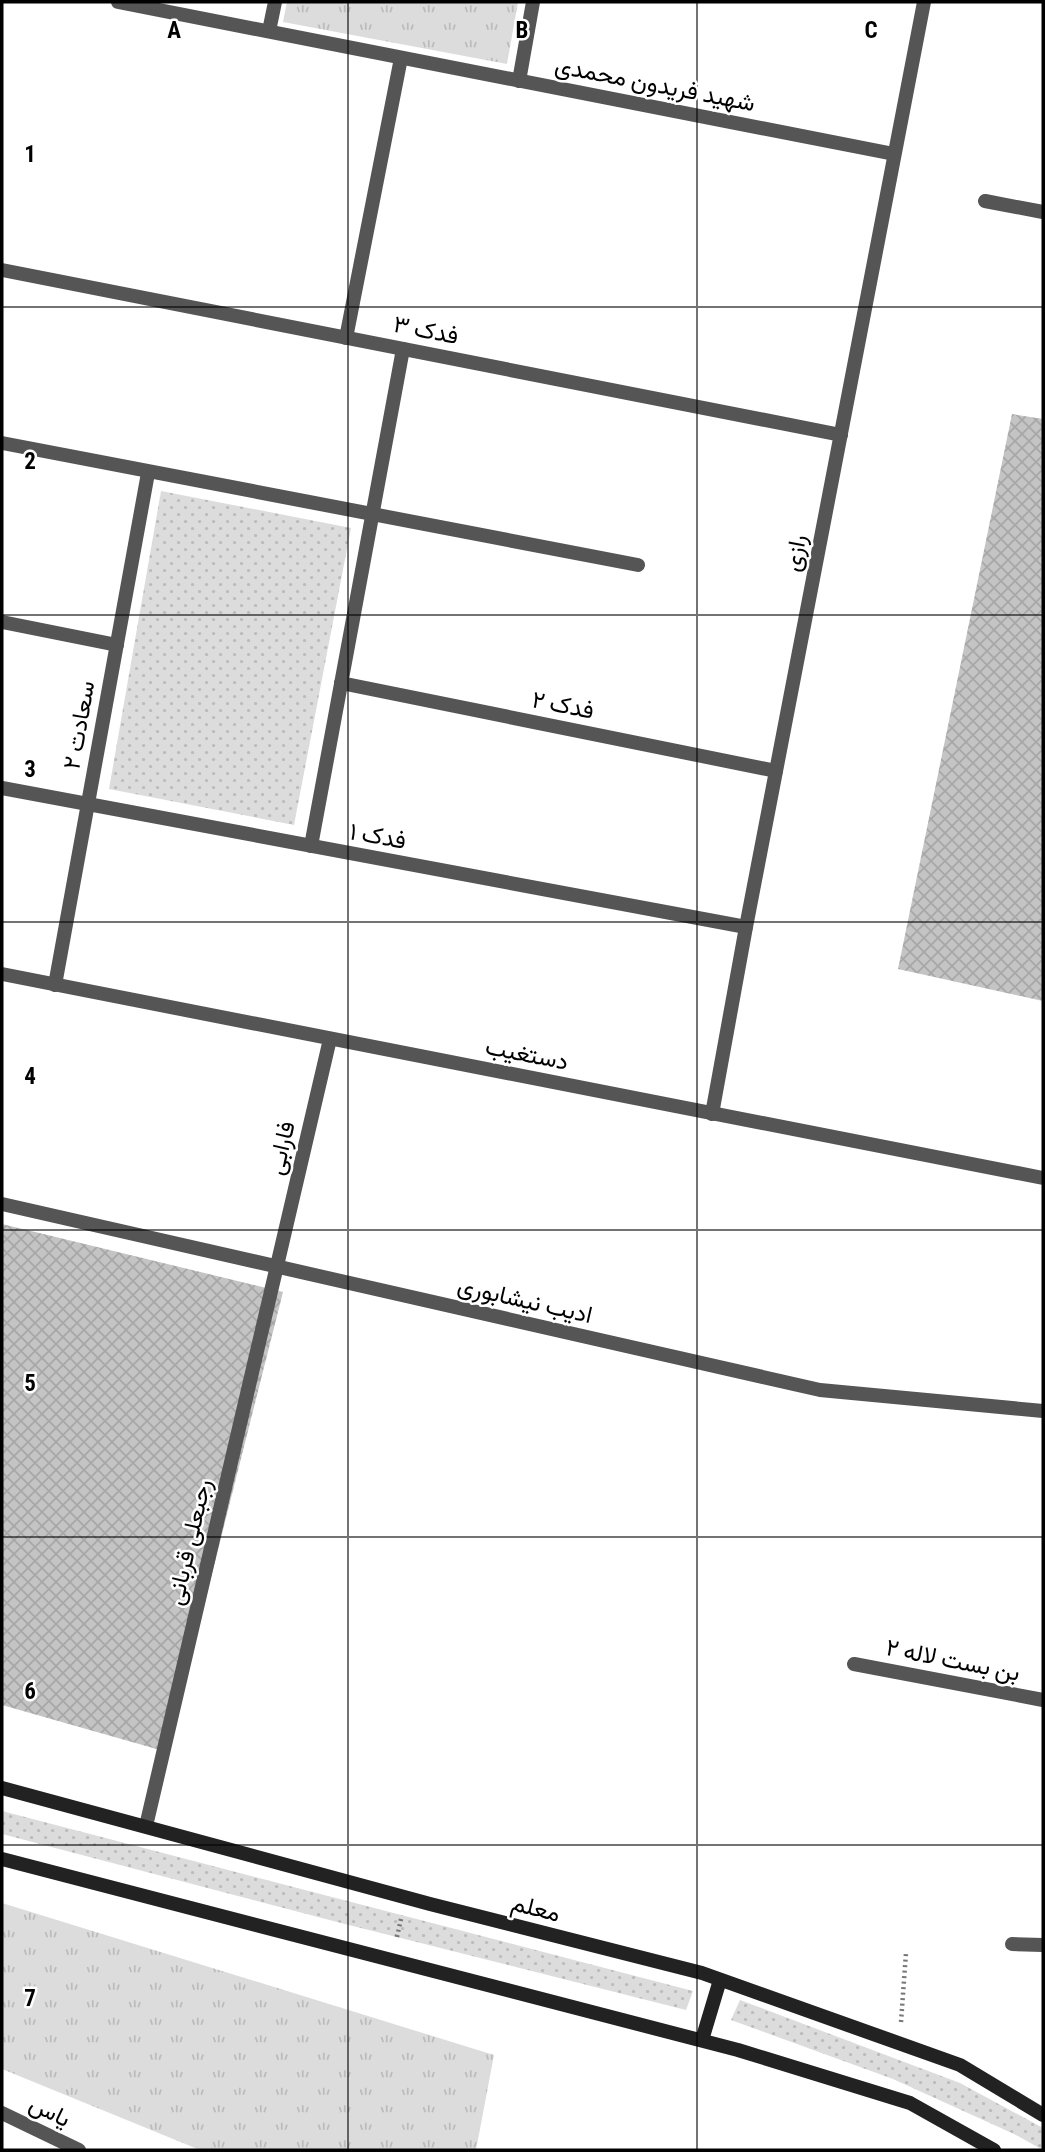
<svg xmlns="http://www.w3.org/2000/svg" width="1045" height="2152" viewBox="0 0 1045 2152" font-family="'Roboto Condensed',Vazirmatn,sans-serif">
  <defs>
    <pattern id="grass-dots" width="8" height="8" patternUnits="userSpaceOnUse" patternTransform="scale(1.75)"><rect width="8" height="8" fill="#dcdcdc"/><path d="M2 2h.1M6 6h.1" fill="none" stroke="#bbb" stroke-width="1.8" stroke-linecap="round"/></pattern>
    <pattern id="park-tufts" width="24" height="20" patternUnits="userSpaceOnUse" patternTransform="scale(1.75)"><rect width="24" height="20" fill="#dcdcdc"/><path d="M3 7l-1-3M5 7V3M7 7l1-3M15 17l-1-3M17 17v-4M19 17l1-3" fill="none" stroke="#bbb"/></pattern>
    <pattern id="building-cross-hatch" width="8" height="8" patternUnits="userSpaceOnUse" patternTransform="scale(1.75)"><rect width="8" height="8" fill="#c4c4c4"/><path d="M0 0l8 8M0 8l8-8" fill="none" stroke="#a7a7a7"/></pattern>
  </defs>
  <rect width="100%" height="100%" fill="#fff"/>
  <g fill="url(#grass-dots)">
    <polygon points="161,491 351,528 294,825 109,789"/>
    <polygon points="2,1811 693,1991 686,2010 341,1923 2,1834"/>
    <polygon points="740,2000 960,2083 1043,2128 1043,2150 1014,2134 893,2079 731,2020"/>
  </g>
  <g fill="url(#park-tufts)">
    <polygon points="287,2 518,2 507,64 283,22"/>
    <polygon points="2,1903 494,2055 476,2150 200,2150 2,2069"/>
  </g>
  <g fill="url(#building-cross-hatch)">
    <polygon points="1012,414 1043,419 1043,1001 898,969"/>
    <polygon points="2,1224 283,1292 167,1752 2,1705"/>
  </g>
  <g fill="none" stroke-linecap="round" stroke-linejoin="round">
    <g stroke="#777" stroke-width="4.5" stroke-dasharray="2 3.5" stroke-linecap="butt">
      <polyline points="397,1937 401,1919"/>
      <polyline points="901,2022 906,1953"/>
    </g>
    <g stroke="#555" stroke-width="14">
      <polyline points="118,2 894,154"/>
      <polyline points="269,31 275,2"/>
      <polyline points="519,81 533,2"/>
      <polyline points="985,201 1043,212"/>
      <polyline points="2,270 841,435"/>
      <polyline points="346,338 401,58"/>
      <polyline points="2,443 638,565"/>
      <polyline points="2,622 117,645"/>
      <polyline points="341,683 776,771"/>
      <polyline points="2,788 746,927"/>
      <polyline points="311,846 403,349"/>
      <polyline points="55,985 148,473"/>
      <polyline points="2,1204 820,1390 1043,1411"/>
      <polyline points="854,1664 1043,1700"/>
      <polyline points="146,1826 330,1039"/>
      <polyline points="1012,1944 1043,1945"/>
    </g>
    <g stroke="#555" stroke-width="14">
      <polyline points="2,974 1043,1178"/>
      <polyline points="712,1114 746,927 924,2"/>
      <polyline points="2,2113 79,2150"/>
    </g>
    <g stroke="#222" stroke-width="14">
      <polyline points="2,1788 430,1904 702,1973 960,2065 1043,2115"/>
      <polyline points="2,1859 738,2050 910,2103 994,2150"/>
      <polyline points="702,2040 720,1980"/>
    </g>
  </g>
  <path fill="none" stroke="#000" stroke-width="2" stroke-opacity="0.55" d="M348,2V2150M697,2V2150M2,307H1043M2,615H1043M2,922H1043M2,1230H1043M2,1537H1043M2,1845H1043"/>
  <g text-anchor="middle" stroke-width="5" stroke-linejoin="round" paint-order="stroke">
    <g font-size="24" fill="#000" stroke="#fff">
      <text transform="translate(655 84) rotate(11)" y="8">شهید فریدون محمدی</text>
      <text transform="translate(426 330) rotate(11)" y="8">فدک ۳</text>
      <text transform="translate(795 553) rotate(-79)" y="8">رازی</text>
      <text transform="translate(563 705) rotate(11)" y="8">فدک ۲</text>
      <text transform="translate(79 725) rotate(-80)" y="8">سعادت ۲</text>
      <text transform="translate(378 836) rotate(10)" y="8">فدک ۱</text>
      <text transform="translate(527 1054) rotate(11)" y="8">دستغیب</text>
      <text transform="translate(281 1148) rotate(-77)" y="8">فارابی</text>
      <text transform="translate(525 1300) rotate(13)" y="8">ادیب نیشابوری</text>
      <text transform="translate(189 1542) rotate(-77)" y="8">رجبعلی قربانی</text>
      <text transform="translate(953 1660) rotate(11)" y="8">بن بست لاله ۲</text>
      <text transform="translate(536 1908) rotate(14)" y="8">معلم</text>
      <text transform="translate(50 2111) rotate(26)" y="8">یاس</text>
    </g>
  </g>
  <g font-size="23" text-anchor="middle" font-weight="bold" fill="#000" stroke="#fff" stroke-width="5" stroke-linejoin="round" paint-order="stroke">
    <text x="174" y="38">A</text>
    <text x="522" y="38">B</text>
    <text x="871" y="38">C</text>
    <text x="30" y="162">1</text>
    <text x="30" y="469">2</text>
    <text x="30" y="777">3</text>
    <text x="30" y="1084">4</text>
    <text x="30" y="1391">5</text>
    <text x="30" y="1699">6</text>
    <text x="30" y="2006">7</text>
  </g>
  <rect width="1045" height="2152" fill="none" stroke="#000000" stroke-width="7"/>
</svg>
